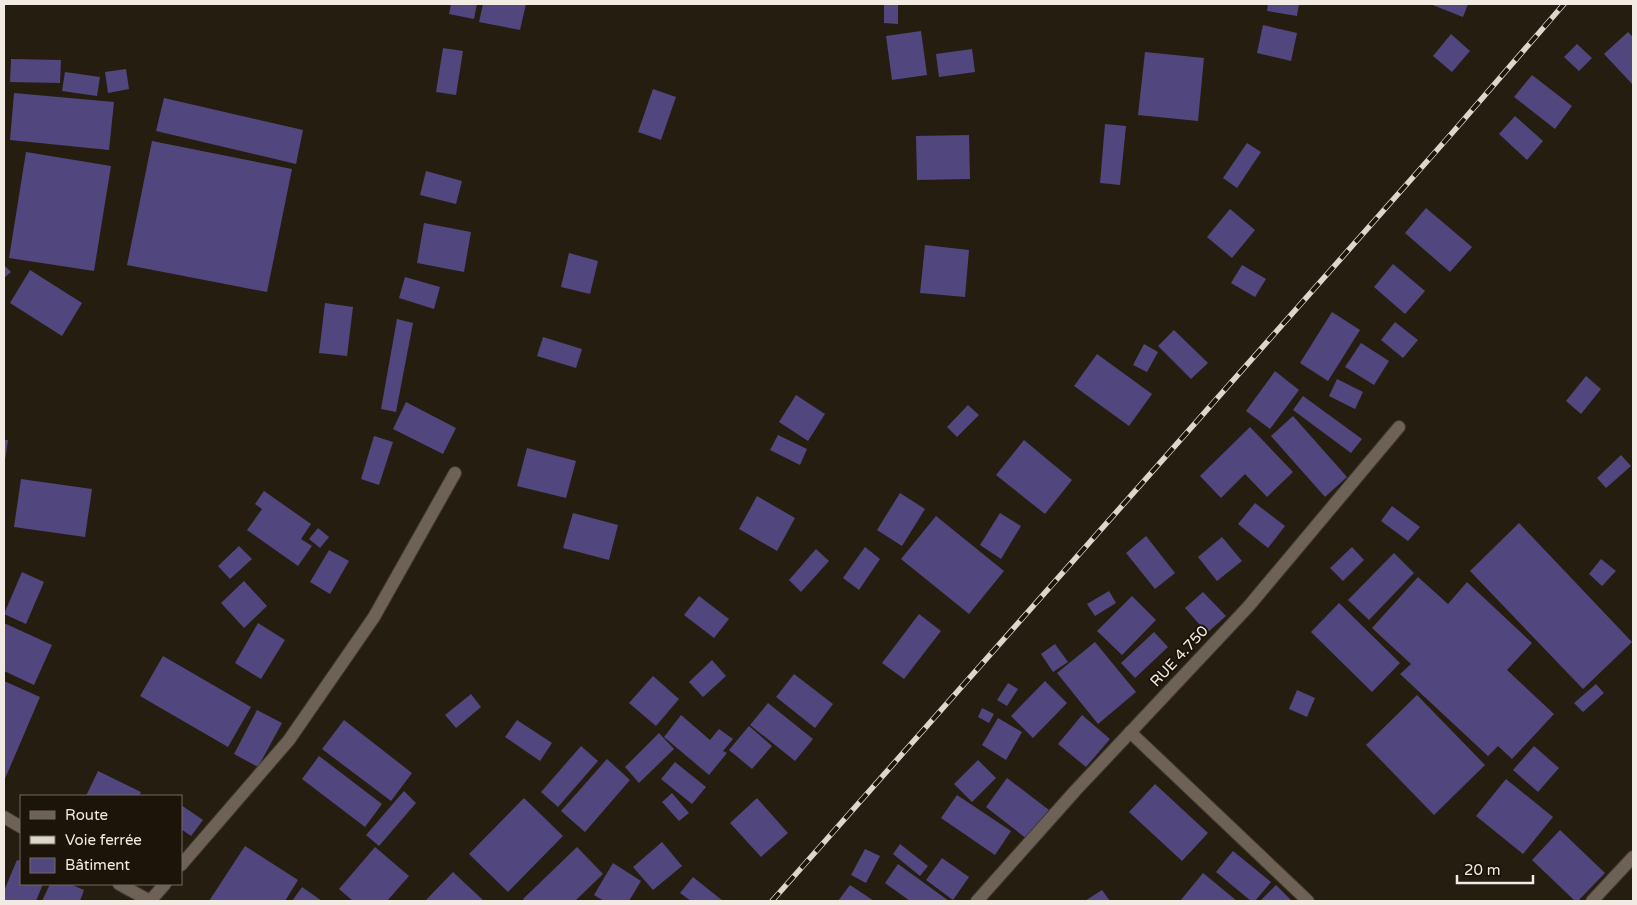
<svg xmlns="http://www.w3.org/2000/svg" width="1637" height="905" font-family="'Varela Round',sans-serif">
<rect width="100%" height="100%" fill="#261d11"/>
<g fill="#51467e">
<polygon points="451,4 477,4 474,19 449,14"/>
<polygon points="483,4 526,4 520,30 479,22"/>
<polygon points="884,4 898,4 898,24 884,23"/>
<polygon points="1268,4 1299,4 1297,16 1267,11"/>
<polygon points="1430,4 1468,4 1463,17"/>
<polygon points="1263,25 1297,33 1291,61 1257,53"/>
<polygon points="921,31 927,75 892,80 886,36"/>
<polygon points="1628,32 1633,37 1633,85 1604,54"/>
<polygon points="1451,34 1470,51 1452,72 1433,56"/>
<polygon points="1577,44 1592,58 1579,71 1564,57"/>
<polygon points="443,48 463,51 456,95 436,92"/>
<polygon points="972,49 975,72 939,77 936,54"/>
<polygon points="1145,52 1204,58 1198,121 1138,115"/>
<polygon points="11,59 61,60 60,83 10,82"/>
<polygon points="126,69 129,89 108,93 105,72"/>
<polygon points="65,72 100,77 97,96 62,91"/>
<polygon points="1532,75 1572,106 1555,129 1514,97"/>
<polygon points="653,89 676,97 661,140 638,132"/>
<polygon points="14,93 114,102 109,150 10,140"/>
<polygon points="164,98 303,130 296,164 156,131"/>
<polygon points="1515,116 1543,141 1527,160 1499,134"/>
<polygon points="1105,124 1126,126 1120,185 1100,183"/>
<polygon points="969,135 970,179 917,180 916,136"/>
<polygon points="152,141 292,169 267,292 127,265"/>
<polygon points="1247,143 1261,152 1237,188 1223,178"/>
<polygon points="26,152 111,166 94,271 9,258"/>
<polygon points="426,171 462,181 456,204 420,195"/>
<polygon points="1426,208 1472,247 1450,272 1405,233"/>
<polygon points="1230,209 1255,230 1232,258 1207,237"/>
<polygon points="424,223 471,232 464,272 417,263"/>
<polygon points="925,245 969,250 965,297 920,293"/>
<polygon points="569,253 598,261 590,294 561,287"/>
<polygon points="1393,264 1425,291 1405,314 1374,287"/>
<polygon points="4,265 11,272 4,278"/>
<polygon points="1242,265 1266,279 1255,297 1231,283"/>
<polygon points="30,270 82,303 62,336 10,303"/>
<polygon points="405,277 440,287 434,309 399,298"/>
<polygon points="325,303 353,307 347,356 319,353"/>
<polygon points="1332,312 1360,330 1328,381 1300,363"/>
<polygon points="397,319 413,323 396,412 381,409"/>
<polygon points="1395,322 1418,340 1403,358 1381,340"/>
<polygon points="1174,330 1208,363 1191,379 1158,346"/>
<polygon points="543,337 582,349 576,368 537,356"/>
<polygon points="1361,343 1389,361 1374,385 1345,367"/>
<polygon points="1144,344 1158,352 1147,372 1133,365"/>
<polygon points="1097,354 1152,394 1129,426 1074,386"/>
<polygon points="1275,371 1299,390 1270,429 1246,411"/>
<polygon points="1586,376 1601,389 1581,414 1566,401"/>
<polygon points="1337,379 1363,392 1355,409 1329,396"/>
<polygon points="796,395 825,414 808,441 779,422"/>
<polygon points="1303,396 1362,439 1351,453 1293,410"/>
<polygon points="406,402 456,428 443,454 393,429"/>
<polygon points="968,405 979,415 957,437 947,427"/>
<polygon points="1293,416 1347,477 1325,497 1271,436"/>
<polygon points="1250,427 1293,472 1267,497 1245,474 1221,498 1200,476"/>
<polygon points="778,435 807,449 800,465 770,450"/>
<polygon points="374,436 393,442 379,485 361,479"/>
<polygon points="4,440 8,440 5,460 4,460"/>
<polygon points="1024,440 1072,480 1045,514 996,475"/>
<polygon points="527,448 576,461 566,498 517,486"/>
<polygon points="1621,455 1631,466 1606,488 1597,478"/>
<polygon points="21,479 92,489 85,537 14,527"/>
<polygon points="264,491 311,524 301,539 312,546 298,566 247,530 262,509 255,504"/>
<polygon points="900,493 925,509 902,546 877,530"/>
<polygon points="757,496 795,518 777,551 739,529"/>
<polygon points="1255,503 1285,526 1268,548 1238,524"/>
<polygon points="1392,506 1420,527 1408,541 1381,521"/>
<polygon points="573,513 618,525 609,560 563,548"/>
<polygon points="1000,513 1021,526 1001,559 980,545"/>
<polygon points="936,516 1004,571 969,614 901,559"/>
<polygon points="1519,523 1632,642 1583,689 1470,571"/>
<polygon points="318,528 329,537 320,548 309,539"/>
<polygon points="1146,536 1175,573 1155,589 1126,553"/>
<polygon points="1222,537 1242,561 1217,581 1198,557"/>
<polygon points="239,546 252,559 230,579 218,566"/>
<polygon points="865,547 880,559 859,590 843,578"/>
<polygon points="1352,547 1364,560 1343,581 1330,568"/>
<polygon points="816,549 829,561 801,592 789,580"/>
<polygon points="329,550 349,561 330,594 310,582"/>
<polygon points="1394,553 1414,573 1369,620 1348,600"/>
<polygon points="1601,559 1616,571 1602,586 1589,574"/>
<polygon points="22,572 44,582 26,624 4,614"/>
<polygon points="1418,577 1448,604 1467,582 1532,643 1507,670 1554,714 1512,759 1498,746 1488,756 1400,674 1411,664 1372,628"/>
<polygon points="244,581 267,606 244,628 221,603"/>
<polygon points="1109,591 1116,603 1095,616 1087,604"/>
<polygon points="1203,592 1226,616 1207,633 1185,608"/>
<polygon points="699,596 729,619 714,638 684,615"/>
<polygon points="1132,596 1156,620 1122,655 1097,631"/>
<polygon points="1339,603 1400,663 1372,692 1311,632"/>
<polygon points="919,614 941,631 904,679 882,663"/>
<polygon points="4,623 52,645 34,685 4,671"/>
<polygon points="258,623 285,640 261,679 235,663"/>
<polygon points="1154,632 1168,647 1135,678 1121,663"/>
<polygon points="1095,642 1136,692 1098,724 1057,673"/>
<polygon points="1055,644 1068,662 1053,672 1041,654"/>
<polygon points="163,656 251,707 228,747 140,696"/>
<polygon points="712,660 726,676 703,697 689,682"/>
<polygon points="794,674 833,704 815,728 776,697"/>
<polygon points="653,676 679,699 656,726 629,703"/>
<polygon points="4,681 40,697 4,781"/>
<polygon points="1045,681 1067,703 1033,738 1011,716"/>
<polygon points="1008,683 1018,689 1007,706 997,700"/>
<polygon points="1596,684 1604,693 1583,712 1574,703"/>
<polygon points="1297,690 1315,698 1307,717 1289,709"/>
<polygon points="471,694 481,707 456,728 445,715"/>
<polygon points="1417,695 1485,765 1434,815 1366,745"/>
<polygon points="768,703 813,739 795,761 750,725"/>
<polygon points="982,708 994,714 989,723 978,717"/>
<polygon points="257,710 282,723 258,767 234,754"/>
<polygon points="681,715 710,740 719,729 733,739 723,751 727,753 709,775 664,737"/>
<polygon points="1082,715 1110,739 1086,767 1058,744"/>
<polygon points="998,718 1022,732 1006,760 982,745"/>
<polygon points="344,720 412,773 391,801 322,749"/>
<polygon points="517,720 552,743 540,761 505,737"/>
<polygon points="749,726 772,746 752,769 729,750"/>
<polygon points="659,733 674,749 639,783 625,767"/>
<polygon points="581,746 598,761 558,807 541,792"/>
<polygon points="1534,746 1559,768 1538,792 1513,770"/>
<polygon points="319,756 382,804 365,827 302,779"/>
<polygon points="607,759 630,780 585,832 561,811"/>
<polygon points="978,760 996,778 972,802 954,784"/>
<polygon points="675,762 706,787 692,804 661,779"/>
<polygon points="98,771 141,792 139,796 86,796"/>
<polygon points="1007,778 1049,810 1027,839 986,807"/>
<polygon points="1506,779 1553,817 1523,854 1476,816"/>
<polygon points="1155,784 1208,833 1182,861 1129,812"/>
<polygon points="404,791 416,803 379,846 366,835"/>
<polygon points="672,793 689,813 679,821 662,802"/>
<polygon points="957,795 1011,831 995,855 941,818"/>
<polygon points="524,798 563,836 508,892 469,854"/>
<polygon points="757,798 788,833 761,857 730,823"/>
<polygon points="181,805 203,820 191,836 181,829"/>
<polygon points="1560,830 1605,873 1578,901 1575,901 1532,860"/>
<polygon points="662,842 682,866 653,890 633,867"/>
<polygon points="900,844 928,866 920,876 893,854"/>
<polygon points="245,846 298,880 285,901 209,901"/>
<polygon points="375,847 409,876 387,901 353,901 339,889"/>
<polygon points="577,847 603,874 575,901 525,901 523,899"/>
<polygon points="865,849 880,856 866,883 851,875"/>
<polygon points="1233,851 1271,882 1255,901 1251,901 1216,872"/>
<polygon points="942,858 969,877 953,900 926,880"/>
<polygon points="17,860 21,861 21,884 43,884 36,901 4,901 4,891"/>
<polygon points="613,863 641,881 629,901 604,901 594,895"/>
<polygon points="898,864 949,901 910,901 885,883"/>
<polygon points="453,872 484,901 425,901"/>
<polygon points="1203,873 1237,901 1180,901"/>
<polygon points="693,877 723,901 691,901 680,893"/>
<polygon points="50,884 70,884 84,890 80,901 42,901"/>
<polygon points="850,885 874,901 838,901"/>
<polygon points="1276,885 1292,901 1260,901"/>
<polygon points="302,887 322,901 292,901"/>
<polygon points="1102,890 1110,901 1085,901"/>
</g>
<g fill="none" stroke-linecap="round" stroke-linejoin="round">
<g stroke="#413933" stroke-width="14">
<g id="minor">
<polyline points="1130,732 1308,901"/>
<polyline points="4,817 21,827"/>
<polyline points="181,865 289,740 374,617 455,473"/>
<polyline points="119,884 150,901 165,884"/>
<polyline points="977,901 1075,791 1248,607 1399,427"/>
<polyline points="1592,901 1633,857"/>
</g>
</g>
<use href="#minor" stroke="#6d6255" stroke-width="12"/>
<g stroke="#dcd6cd" stroke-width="5.5">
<polyline id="rail" points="772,901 1453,132 1564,4"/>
</g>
<use href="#rail" stroke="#1c1408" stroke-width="4" stroke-dasharray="11" stroke-linecap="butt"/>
</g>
<g text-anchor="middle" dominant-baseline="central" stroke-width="4" stroke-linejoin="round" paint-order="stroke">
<g font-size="15" fill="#f1ebe3" stroke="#1c1408">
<text transform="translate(1179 656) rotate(-47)">RUE 4.750</text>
</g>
</g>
<rect width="1637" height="905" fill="none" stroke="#f1ebe3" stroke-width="10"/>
<rect x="20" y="795" width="162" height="90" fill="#1c1408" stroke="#716a60"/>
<rect x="30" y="811" width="25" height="8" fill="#6d6255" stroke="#716a60"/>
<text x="65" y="820" font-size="15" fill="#f1ebe3">Route</text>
<rect x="30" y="836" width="25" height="8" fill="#dcd6cd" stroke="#716a60"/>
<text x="65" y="845" font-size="15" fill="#f1ebe3">Voie ferrée</text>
<rect x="30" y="858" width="25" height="15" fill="#51467e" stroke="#716a60"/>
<text x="65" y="870" font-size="15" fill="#f1ebe3">Bâtiment</text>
<path d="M1457 875v8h76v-8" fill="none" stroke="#f1ebe3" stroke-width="2.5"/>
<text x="1464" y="875" font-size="15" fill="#f1ebe3" stroke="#1c1408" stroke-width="4" paint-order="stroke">20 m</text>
</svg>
